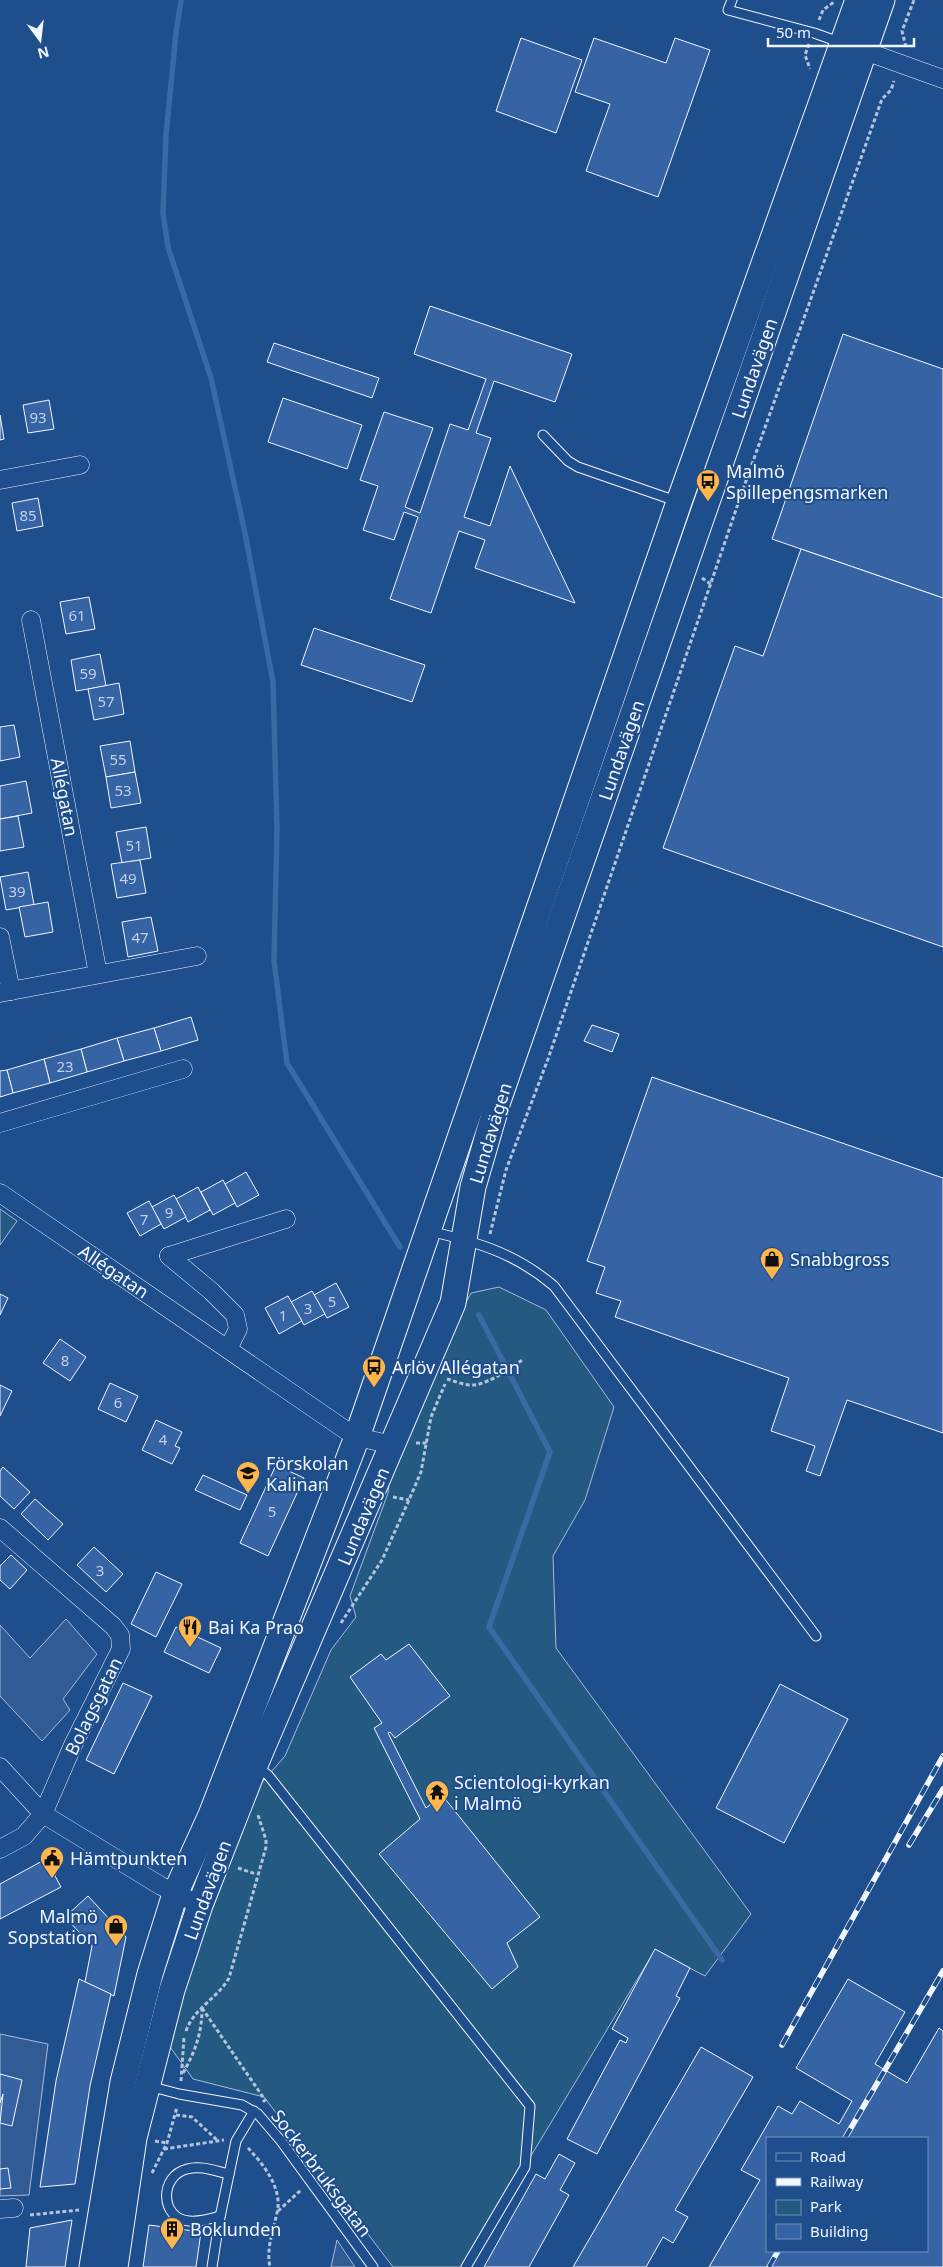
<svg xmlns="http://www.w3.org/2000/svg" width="943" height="2267" font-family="'Noto Sans',sans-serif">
<rect width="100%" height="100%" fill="#1f4e8c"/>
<g fill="#245a82" stroke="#a8bbd7">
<polygon points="0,1209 17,1221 0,1245"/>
<polygon points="499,1287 546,1310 614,1407 585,1500 553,1556 556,1648 751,1914 705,1976 655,1950 464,2267 393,2267 264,2097 193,2079 168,2044 178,1989 251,1795 285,1756 331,1650 356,1617 350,1596 388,1493 391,1467 448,1337 471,1293"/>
</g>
<g fill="#305b95" stroke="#a8bbd7">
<polygon points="66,1619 97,1654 63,1699 70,1710 42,1741 0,1696 0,1625 30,1658"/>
<polygon points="0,2034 48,2044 29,2195 0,2196"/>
<polygon points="337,2240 355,2267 331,2267"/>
</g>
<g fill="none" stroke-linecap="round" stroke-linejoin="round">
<g stroke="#3b69a3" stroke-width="5.5">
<polyline points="181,0 176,33 166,135 163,213 168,247 211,378 245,533 273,682 277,828 274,961 287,1063 400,1247"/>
<polyline points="479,1315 550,1452 489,1627 722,1960"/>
</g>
</g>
<g fill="#3563a3" stroke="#f2f6ff" fill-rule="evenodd">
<polygon points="521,38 582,60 556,133 496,111"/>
<polygon points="594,38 666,63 675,38 710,50 658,197 586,171 610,104 575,92"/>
<polygon points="430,306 572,354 555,402 494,381 476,433 491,438 464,517 490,526 510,466 575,603 475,568 485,540 459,531 431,613 390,599 418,517 404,512 394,540 363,530 378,486 360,480 384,412 433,428 405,507 420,513 450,424 468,430 486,379 414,354"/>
<polygon points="843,334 943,369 943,598 772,539"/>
<polygon points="274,343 379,378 372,398 267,362"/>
<polygon points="283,398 362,425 347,469 268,442"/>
<polygon points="49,400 54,429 28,433 23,405"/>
<polygon points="0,415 4,439 0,440"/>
<polygon points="38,498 43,526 17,531 12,503"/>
<polygon points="801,549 943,598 943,947 663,848 735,646 763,656"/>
<polygon points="89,597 95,629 66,634 60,602"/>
<polygon points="314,628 425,665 412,702 301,665"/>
<polygon points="100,654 106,686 76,691 71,660"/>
<polygon points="119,683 124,714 94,720 88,689"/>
<polygon points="14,725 20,757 0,761 0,727"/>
<polygon points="130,741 135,772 106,777 100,746"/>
<polygon points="135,772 141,803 111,808 106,777"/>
<polygon points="26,781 32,813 0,819 0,786"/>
<polygon points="18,816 24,847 0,851 0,819"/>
<polygon points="146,827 151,858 122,863 116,832"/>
<polygon points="140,860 146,893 117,898 111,864"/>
<polygon points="28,872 34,905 6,910 0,877"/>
<polygon points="48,902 53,932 25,937 19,907"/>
<polygon points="151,917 158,951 128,957 122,922"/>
<polygon points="191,1017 198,1040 161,1051 154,1028"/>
<polygon points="592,1025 619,1034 612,1052 584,1041"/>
<polygon points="154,1028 161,1051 124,1061 117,1038"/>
<polygon points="117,1038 124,1061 87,1072 81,1049"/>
<polygon points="81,1049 87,1072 50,1083 44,1059"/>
<polygon points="44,1059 50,1083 13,1093 7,1070"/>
<polygon points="7,1070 13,1093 0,1097 0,1071"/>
<polygon points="652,1077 943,1178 943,1433 847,1400 820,1476 806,1471 815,1446 771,1431 789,1378 615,1317 621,1301 596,1293 605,1267 587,1261"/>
<polygon points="246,1172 259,1195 237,1207 225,1184"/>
<polygon points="223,1180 235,1203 213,1215 201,1192"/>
<polygon points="198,1187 210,1210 188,1222 176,1199"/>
<polygon points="174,1195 186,1217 164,1229 152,1207"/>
<polygon points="149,1201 161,1224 140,1236 127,1213"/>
<polygon points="336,1283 349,1307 327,1318 314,1295"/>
<polygon points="312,1291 325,1314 304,1325 291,1302"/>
<polygon points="0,1294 8,1298 0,1315"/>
<polygon points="288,1296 302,1321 279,1334 265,1308"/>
<polygon points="60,1339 86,1357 70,1381 43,1363"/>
<polygon points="110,1383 138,1396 126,1422 98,1409"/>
<polygon points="0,1385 12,1391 0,1416"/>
<polygon points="156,1420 182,1432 175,1446 180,1448 172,1464 142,1450"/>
<polygon points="276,1465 304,1478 268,1556 240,1543"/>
<polygon points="3,1467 30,1492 14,1509 0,1496 0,1471"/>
<polygon points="203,1475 247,1495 240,1510 195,1490"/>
<polygon points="35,1499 63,1524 48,1540 21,1514"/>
<polygon points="94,1547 123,1574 106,1592 77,1565"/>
<polygon points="11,1555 27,1570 10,1589 0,1580 0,1566"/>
<polygon points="156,1572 182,1584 156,1637 131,1624"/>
<polygon points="176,1627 221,1648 209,1673 164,1652"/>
<polygon points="409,1644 450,1696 395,1738 390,1732 388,1733 426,1808 442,1795 540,1917 507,1943 518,1967 492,1989 379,1854 420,1819 374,1728 382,1723 350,1677 381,1654 386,1660"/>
<polygon points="123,1683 152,1696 114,1774 86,1760"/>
<polygon points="780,1684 848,1719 784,1843 716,1808"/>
<polygon points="46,1859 61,1887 0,1919 0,1884"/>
<polygon points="88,1896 126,1937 114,1996 85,1982 92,1946 65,1917"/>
<polygon points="655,1949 690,1968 676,1996 680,1998 597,2154 567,2139 620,2040 626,2043 628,2038 612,2029"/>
<polygon points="79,1979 111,1994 90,2086 75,2184 40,2187 56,2081"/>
<path d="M848 1979 905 2012 875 2064 907 2083 939 2028 943 2031V2267H709L760 2180 741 2170 778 2106 792 2114 800 2101 839 2124 852 2101 796 2068ZM767 2138H927V2251H767Z"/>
<polygon points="701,2047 753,2077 675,2210 688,2217 673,2243 663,2237 646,2267 573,2267"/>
<polygon points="0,2074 22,2080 12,2126 0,2123 3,2094 0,2103"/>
<polygon points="559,2154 575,2163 560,2190 569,2195 529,2267 484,2267 536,2174 545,2179"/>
<polygon points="8,2168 11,2188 0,2189 0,2169"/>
<polygon points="72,2220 65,2267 26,2267 30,2228"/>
<polygon points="149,2225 201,2232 196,2267 143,2267"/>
</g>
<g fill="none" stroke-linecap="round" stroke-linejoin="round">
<g stroke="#f2f6ff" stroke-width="11">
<g id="lane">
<polyline points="732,0 728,10 814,33 842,43"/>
<polyline points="543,435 568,461 578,467 679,502"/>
<path d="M429 1231C477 1242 515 1253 554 1286L816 1636"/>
<polyline points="257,1767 268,1775 530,2106 525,2167 466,2267"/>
<polyline points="149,2086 179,2094 242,2105 258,2114 281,2141 373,2267"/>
<path d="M220 2216C210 2219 200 2222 189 2221 160 2219 159 2176 187 2169 201 2165 215 2171 229 2174"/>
<polyline points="212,2267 219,2222 236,2141 254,2111"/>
</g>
</g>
<g stroke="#f2f6ff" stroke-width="19">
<g id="street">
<polyline points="854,47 943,79"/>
<polyline points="0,480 80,465"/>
<polyline points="31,620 98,974"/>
<polyline points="0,937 11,991"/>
<polyline points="0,993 197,956"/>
<polyline points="0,1123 183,1069"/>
<polyline points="0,1193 344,1429 357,1437 393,1445"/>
<polyline points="169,1256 211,1291 235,1315 238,1329 228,1349"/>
<polyline points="169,1256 286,1219"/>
<polyline points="0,1528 113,1626 120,1635 121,1649 73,1745 43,1814 24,1836 0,1849"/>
<polyline points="0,1767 43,1814 161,1886 200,1905"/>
<polyline points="0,2209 14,2208"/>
</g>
</g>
<g stroke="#f2f6ff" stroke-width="27">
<g id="secondary">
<polyline points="92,2267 123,2082 150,1974 175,1894 211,1815 357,1437 679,502 858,0"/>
<polyline points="115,2267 134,2138 172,1990 200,1905 255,1765 453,1303 473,1187 498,1101 882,0"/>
</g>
</g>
<g stroke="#b3c4dc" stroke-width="3" stroke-dasharray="4 2.5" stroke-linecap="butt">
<polyline points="819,20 823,10 834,2"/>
<polyline points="809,44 805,55 810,69"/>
<polyline points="906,47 902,31 914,0"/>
<polyline points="702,578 712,585"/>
<polyline points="490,1234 506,1170 548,1059 741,495 882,99 891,90 894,81"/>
<path d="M447 1379C455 1381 465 1386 474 1385 491 1383 510 1368 524 1359"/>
<polyline points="416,1443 428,1443"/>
<polyline points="393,1497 409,1500"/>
<polyline points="341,1623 382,1560 409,1500 421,1472 431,1417 445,1384"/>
<polyline points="238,1868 256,1874"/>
<polyline points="202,2008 265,2100 263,2102"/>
<path d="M186 2031C194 2008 217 1999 229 1978L266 1847V1840L258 1815"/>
<path d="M183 2073C195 2052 202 2033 202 2009"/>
<polyline points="181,2081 184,2037"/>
<polyline points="176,2115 192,2117 217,2140"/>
<polyline points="155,2141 167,2143"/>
<path d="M248 2148C264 2165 283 2189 277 2213 273 2231 266 2249 270 2267"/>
<polyline points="164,2149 224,2140"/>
<polyline points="152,2173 167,2143 177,2107"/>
<polyline points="278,2211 301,2190"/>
<polyline points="30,2215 79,2210"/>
</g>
<use href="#lane" stroke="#1f4e8c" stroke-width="9"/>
<use href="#street" stroke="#1f4e8c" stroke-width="18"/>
<use href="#secondary" stroke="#1f4e8c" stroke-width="25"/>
<g stroke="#f2f6ff" stroke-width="5.5">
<g id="rail">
<polyline points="909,1845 943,1789"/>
<polyline points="782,2045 943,1756"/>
<polyline points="845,2138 943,1971"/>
<polyline points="769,2267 778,2251"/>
</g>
</g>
<use href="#rail" stroke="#1f4e8c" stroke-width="4" stroke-dasharray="11" stroke-linecap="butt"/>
</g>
<defs>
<g id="bus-pin" transform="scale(1.25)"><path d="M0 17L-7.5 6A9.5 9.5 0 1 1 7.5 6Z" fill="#ffb74d" stroke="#1f4e8c"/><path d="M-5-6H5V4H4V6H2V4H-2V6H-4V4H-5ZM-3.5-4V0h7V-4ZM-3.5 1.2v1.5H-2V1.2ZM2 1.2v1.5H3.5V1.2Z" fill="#111"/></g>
<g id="shop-pin" transform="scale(1.25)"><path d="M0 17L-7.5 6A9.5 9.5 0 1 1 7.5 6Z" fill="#ffb74d" stroke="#1f4e8c"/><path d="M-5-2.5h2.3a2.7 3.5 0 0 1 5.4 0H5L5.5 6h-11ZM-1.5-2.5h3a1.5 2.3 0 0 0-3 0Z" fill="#111"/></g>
<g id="school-pin" transform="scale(1.25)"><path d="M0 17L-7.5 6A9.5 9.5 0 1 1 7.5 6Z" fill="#ffb74d" stroke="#1f4e8c"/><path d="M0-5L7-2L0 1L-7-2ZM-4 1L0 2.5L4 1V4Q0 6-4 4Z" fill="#111"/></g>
<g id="restaurant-pin" transform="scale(1.25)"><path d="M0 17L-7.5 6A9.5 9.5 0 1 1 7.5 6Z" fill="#ffb74d" stroke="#1f4e8c"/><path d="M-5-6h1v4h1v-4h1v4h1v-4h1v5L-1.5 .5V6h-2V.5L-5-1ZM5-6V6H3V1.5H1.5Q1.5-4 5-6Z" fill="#111"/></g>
<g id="temple-pin" transform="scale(1.25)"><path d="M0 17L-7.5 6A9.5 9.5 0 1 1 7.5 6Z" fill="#ffb74d" stroke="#1f4e8c"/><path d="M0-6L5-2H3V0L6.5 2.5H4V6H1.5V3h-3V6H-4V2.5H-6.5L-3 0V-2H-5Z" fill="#111"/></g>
<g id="civic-pin" transform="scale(1.25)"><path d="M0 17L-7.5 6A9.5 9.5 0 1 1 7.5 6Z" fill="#ffb74d" stroke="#1f4e8c"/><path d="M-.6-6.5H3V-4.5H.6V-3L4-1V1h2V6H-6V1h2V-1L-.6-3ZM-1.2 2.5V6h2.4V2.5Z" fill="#111"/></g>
<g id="building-pin" transform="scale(1.25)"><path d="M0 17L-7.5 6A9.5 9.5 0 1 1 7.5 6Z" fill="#ffb74d" stroke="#1f4e8c"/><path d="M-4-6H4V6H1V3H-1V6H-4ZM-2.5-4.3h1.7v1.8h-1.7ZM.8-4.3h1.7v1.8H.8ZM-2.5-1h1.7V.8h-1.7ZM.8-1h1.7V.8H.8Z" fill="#111"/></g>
</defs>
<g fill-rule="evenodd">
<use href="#bus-pin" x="708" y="481"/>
<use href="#shop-pin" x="772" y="1259"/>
<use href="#bus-pin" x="374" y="1367"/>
<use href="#school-pin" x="248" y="1473"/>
<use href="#restaurant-pin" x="190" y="1627"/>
<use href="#temple-pin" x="437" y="1792"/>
<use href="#civic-pin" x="52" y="1858"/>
<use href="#shop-pin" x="116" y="1926"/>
<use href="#building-pin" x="172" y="2229"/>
</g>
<g text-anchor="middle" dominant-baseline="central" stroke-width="4" stroke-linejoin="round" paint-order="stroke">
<g font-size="15" fill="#c3d1e8">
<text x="38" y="417">93</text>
<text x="28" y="515">85</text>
<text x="77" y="615">61</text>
<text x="88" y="673">59</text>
<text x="106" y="701">57</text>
<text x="118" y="759">55</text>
<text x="123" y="790">53</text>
<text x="134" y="845">51</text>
<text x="128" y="878">49</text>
<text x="17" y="891">39</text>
<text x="140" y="937">47</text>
<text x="65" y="1066">23</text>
<text x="169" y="1212">9</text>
<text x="144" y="1219">7</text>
<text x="332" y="1301">5</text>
<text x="308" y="1308">3</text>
<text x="283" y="1315">1</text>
<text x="65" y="1360">8</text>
<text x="118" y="1402">6</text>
<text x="163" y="1439">4</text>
<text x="272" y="1511">5</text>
<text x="100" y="1570">3</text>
</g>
<g font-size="18" fill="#f2f6ff" stroke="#1f4e8c">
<text transform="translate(754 368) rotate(-71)">Lundavägen</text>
<text transform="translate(621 750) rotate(-71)">Lundavägen</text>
<text transform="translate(65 797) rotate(79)">Allégatan</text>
<text transform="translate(490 1133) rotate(-73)">Lundavägen</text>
<text transform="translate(114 1271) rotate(34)">Allégatan</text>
<text transform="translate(363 1516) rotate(-67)">Lundavägen</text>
<text transform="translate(93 1706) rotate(-64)">Bolagsgatan</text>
<text transform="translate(207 1890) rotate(-70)">Lundavägen</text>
<text transform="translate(322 2173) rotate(53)">Sockerbruksgatan</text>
</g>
<g font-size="18" fill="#f2f6ff" stroke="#1f4e8c" text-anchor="start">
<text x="726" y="471">Malmö<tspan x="726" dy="21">Spillepengsmarken</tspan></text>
<text x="790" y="1259">Snabbgross</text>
<text x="392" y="1367">Arlöv Allégatan</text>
<text x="266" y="1463">Förskolan<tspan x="266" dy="21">Kalinan</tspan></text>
<text x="208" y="1627">Bai Ka Prao</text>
<text x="454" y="1782">Scientologi-kyrkan<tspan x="454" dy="21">i Malmö</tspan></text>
<text x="70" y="1858">Hämtpunkten</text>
<text x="98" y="1916" text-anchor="end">Malmö<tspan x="98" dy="21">Sopstation</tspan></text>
<text x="190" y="2229">Boklunden</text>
</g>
</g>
<rect x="766" y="2137" width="162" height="115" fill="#1f4e8c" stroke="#7391ba"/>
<rect x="776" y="2153" width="25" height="8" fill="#1f4e8c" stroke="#7391ba"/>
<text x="810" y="2162" font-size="15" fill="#f2f6ff">Road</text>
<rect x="776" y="2178" width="25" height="8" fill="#f2f6ff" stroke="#7391ba"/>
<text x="810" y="2187" font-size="15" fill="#f2f6ff">Railway</text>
<rect x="776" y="2200" width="25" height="15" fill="#245a82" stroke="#7391ba"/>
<text x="810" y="2212" font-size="15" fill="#f2f6ff">Park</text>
<rect x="776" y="2224" width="25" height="15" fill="#3563a3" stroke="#7391ba"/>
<text x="810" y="2237" font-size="15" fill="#f2f6ff">Building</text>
<g transform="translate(40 40) rotate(165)" stroke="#1f4e8c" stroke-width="4" paint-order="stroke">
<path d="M0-4L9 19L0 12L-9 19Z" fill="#f2f6ff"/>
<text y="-8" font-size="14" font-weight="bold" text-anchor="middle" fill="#f2f6ff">N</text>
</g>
<path d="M768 38v8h146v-8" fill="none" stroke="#f2f6ff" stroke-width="2.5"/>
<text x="776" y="38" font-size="15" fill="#f2f6ff" stroke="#1f4e8c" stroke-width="4" paint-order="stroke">50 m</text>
</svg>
